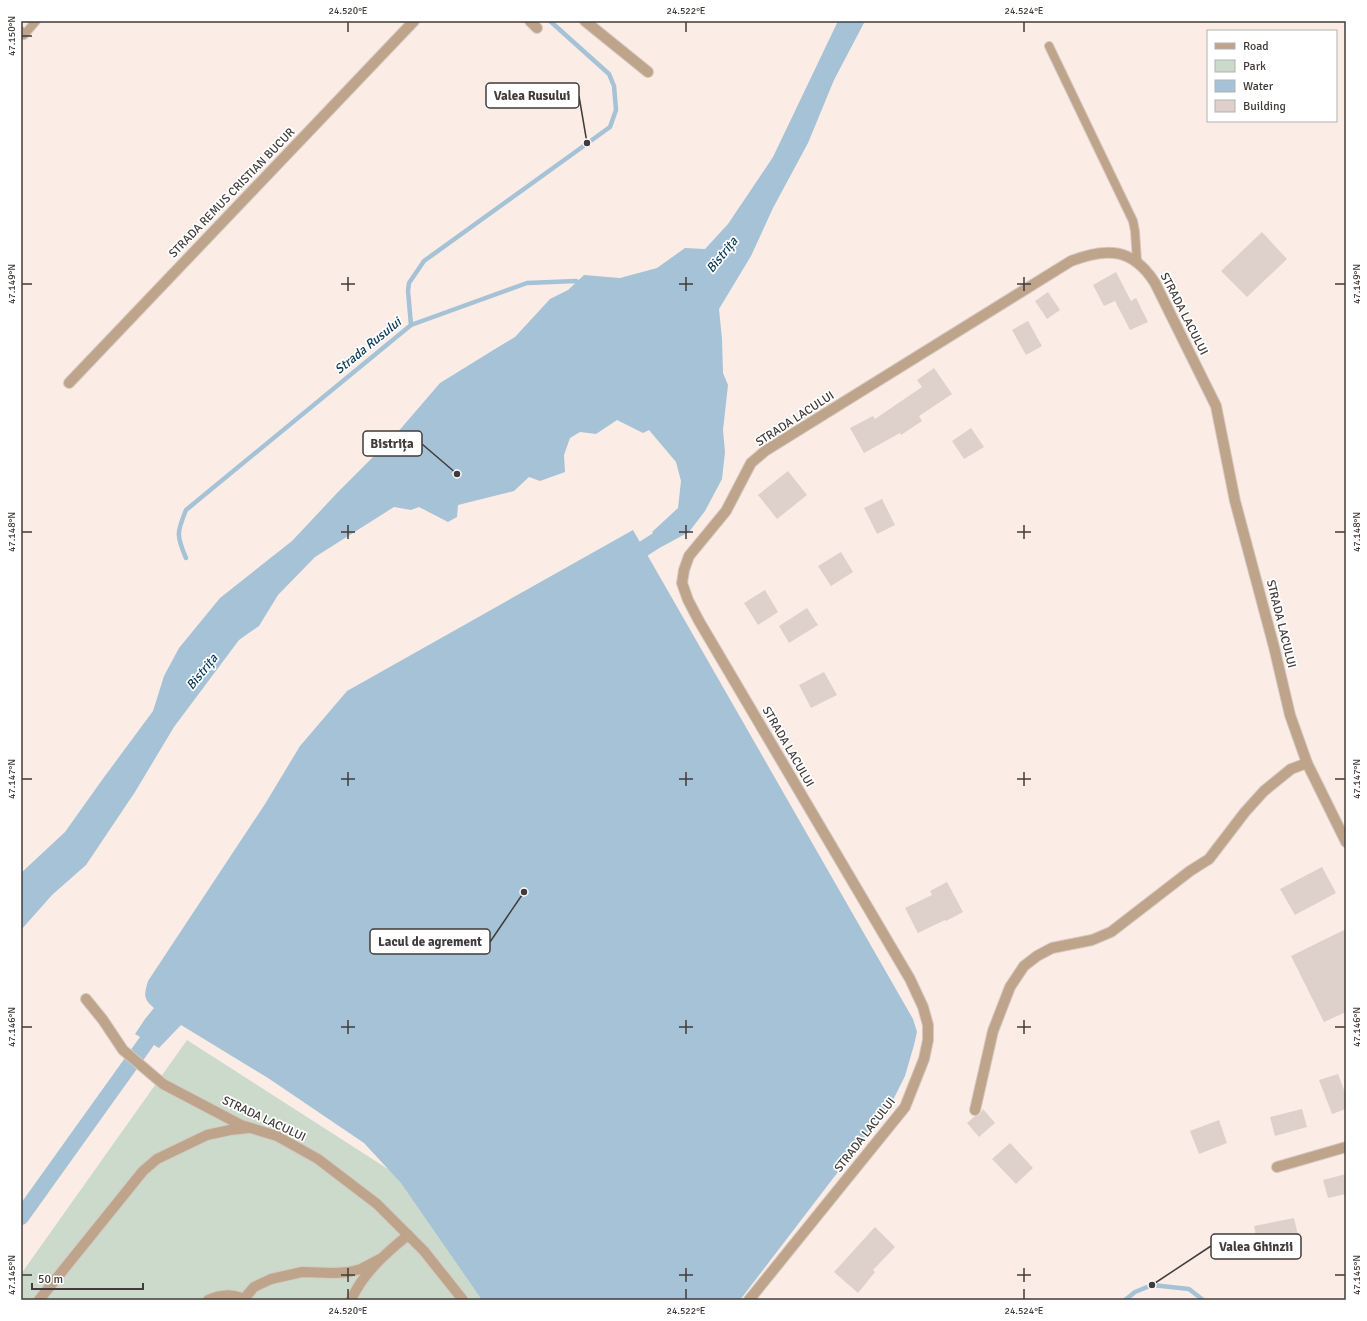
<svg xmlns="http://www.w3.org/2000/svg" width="1367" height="1321" font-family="Signika,sans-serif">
<rect width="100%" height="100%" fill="#fbede6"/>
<polygon fill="#cbdacb" points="187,1040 402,1178 490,1300 21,1300 21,1274"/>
<g fill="#a5c2d7">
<polygon points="838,21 865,21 834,80 808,143 773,208 751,256 719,309 722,339 723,373 728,385 723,430 725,452 722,479 705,511 689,532 663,546 652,532 678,508 681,481 676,462 649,430 643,433 617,420 596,434 580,432 570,438 564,455 565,472 540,481 529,477 514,491 458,505 457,517 448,522 419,507 411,510 394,507 315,557 278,595 259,626 239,640 174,727 135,792 86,865 52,895 21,930 21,873 65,832 102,780 153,711 164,676 179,648 220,598 292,541 338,492 397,433 440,383 495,349 515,337 550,299 568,290 584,275 620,278 657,268 685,248 705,249 728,224 773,157"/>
<path d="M633 530 913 1019 917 1032 914 1045 905 1076 893 1100 740 1300H482L401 1183 364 1143 268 1078 181 1025 159 1048 135 1034 145 1019 154 1008C143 999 144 995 148 981L265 804 300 746 347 691Z"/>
</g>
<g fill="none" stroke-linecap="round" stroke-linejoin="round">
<g stroke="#a5c2d7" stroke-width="4.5">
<polyline points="411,325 408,291 409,283 424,261 610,127 616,110 614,86 609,74 550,21"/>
<path d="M186 558C176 535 177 532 186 510L411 325 527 283 576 281 583 285"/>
<polyline points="1125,1300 1135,1292 1152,1285 1189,1289 1203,1300"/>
</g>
<g stroke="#a5c2d7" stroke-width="16">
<polyline points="643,549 676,528"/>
<polyline points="21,1217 147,1041"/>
</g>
</g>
<g fill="#ded0ca">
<polygon points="1262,232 1287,259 1247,297 1221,271"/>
<polygon points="1116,272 1131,301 1136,298 1148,322 1130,330 1115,301 1104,306 1093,285"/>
<polygon points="1048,292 1060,310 1047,319 1035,301"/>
<polygon points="1028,321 1042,346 1026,355 1012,330"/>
<polygon points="934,368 952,394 919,416 922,421 901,435 900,433 864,453 850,428 873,416 875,419 922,387 917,380"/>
<polygon points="971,428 984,447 964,459 952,441"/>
<polygon points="788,471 807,495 777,519 758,495"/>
<polygon points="882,499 895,525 877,534 864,508"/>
<polygon points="841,552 853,572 831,586 818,566"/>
<polygon points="765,590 778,612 758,625 744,603"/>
<polygon points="807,608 818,625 789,643 779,626"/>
<polygon points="824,672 837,695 811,708 799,685"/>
<polygon points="1322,867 1336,893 1295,915 1280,889"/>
<polygon points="947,882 963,912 946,921 945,920 918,933 905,908 932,895 930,891"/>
<polygon points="1346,929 1346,1012 1324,1022 1291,956"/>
<polygon points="1338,1074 1346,1095 1346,1109 1332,1114 1319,1080"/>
<polygon points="983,1109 995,1123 979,1137 967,1123 975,1116 979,1115"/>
<polygon points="1302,1109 1307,1127 1275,1136 1270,1117"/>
<polygon points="1219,1120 1227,1143 1199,1154 1190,1131"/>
<polygon points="1010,1143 1033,1168 1016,1184 992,1159"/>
<polygon points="1346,1174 1346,1194 1328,1198 1323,1180"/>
<polygon points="1294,1218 1301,1248 1260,1256 1254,1226"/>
<polygon points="875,1227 895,1247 873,1270 875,1272 858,1293 834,1272"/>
</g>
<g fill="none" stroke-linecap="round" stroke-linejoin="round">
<g stroke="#d6c9c3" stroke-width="10">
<g id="lane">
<polyline points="21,31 24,35 36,21"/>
<polyline points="1049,46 1133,221 1135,231 1137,261"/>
</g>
</g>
<g stroke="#d6c9c3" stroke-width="12">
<g id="street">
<polyline points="530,21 537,28"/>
<polyline points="585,21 648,72"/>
<polyline points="69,383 414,21"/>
<polyline points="86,999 103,1020 123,1050 163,1084 241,1125 277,1136 318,1159 377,1204 424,1251 463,1300"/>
<polyline points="975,1110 993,1031 1010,987 1024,966 1037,956 1052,948 1092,940 1111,932 1190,871 1209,859 1245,812 1264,791 1291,769 1307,763"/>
<polyline points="1277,1167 1346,1147"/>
<polyline points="39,1300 143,1171 157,1159 207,1135 230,1130 249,1128"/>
<path d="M208 1300C221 1294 231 1294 244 1299"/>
<polyline points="243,1300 254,1287 271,1279 302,1272 334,1273 349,1272 361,1269 380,1259"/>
<path d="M351 1300C363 1273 386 1253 408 1235"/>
<path d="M749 1300 905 1107 924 1059 928 1040V1025L923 1007 910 979 699 621 688 600 682 583 684 570 689 556 726 511 751 463 765 451 1071 261C1107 247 1133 248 1155 283L1216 406 1235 501 1274 647 1290 715 1307 763 1346 842"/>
</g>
</g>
<use href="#lane" stroke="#bea48b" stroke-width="8"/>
<use href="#street" stroke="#bea48b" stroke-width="10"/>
</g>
<path fill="none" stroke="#413b39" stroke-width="1.5" d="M348 22V32M686 22V32M1024 22V32M22 36H32M348 277V291M686 277V291M1024 277V291M22 284H32M341 284H355M679 284H693M1017 284H1031M1335 284H1345M348 525V539M686 525V539M1024 525V539M22 532H32M341 532H355M679 532H693M1017 532H1031M1335 532H1345M348 772V786M686 772V786M1024 772V786M22 779H32M341 779H355M679 779H693M1017 779H1031M1335 779H1345M348 1020V1034M686 1020V1034M1024 1020V1034M22 1027H32M341 1027H355M679 1027H693M1017 1027H1031M1335 1027H1345M348 1268V1282M686 1268V1282M1024 1268V1282M22 1275H32M341 1275H355M679 1275H693M1017 1275H1031M1335 1275H1345M348 1289V1299M686 1289V1299M1024 1289V1299"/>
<g text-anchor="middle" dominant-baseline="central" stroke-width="3.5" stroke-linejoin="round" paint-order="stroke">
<g font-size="12" fill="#413b39" stroke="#fff">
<text transform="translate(232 193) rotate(-46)">STRADA REMUS CRISTIAN BUCUR</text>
<text transform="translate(1184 314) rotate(63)">STRADA LACULUI</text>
<text transform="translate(795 419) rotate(-33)">STRADA LACULUI</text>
<text transform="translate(1281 624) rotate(76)">STRADA LACULUI</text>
<text transform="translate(788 747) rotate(60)">STRADA LACULUI</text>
<text transform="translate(264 1119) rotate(25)">STRADA LACULUI</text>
<text transform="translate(865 1135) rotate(-52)">STRADA LACULUI</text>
</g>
<g font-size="13" font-style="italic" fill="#043a58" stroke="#fff">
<text transform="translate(722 255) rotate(-51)">Bistrița</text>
<text transform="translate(368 346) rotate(-39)">Strada Rusului</text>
<text transform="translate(202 672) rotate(-51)">Bistrița</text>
</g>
</g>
<path fill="none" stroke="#413b39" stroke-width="1.5" d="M587 143L579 96M457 474L422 444M524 892L490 942M1152 1285L1211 1246"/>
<g fill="#413b39" stroke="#fff" stroke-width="1.5">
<circle cx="587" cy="143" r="4"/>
<circle cx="457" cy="474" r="4"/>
<circle cx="524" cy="892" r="4"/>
<circle cx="1152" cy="1285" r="4"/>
</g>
<g fill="#fff" stroke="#413b39" stroke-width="1.5">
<rect x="486" y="83" width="93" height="25" rx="4"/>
<rect x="363" y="431" width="59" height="25" rx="4"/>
<rect x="370" y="929" width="120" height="25" rx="4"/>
<rect x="1211" y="1234" width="90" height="25" rx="4"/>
</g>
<g font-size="13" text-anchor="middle" font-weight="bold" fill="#413b39">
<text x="532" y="100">Valea Rusului</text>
<text x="392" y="448">Bistrița</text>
<text x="430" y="946">Lacul de agrement</text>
<text x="1256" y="1251">Valea Ghinzii</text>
</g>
<rect width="1367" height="1321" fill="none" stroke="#ffffff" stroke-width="44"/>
<rect x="1207" y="30" width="130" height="92" fill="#ffffff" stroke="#b3b1b0"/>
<rect x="1215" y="43" width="20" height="6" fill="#bea48b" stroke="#b3b1b0"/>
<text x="1243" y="50" font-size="12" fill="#413b39">Road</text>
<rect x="1215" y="60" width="20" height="12" fill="#cbdacb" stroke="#b3b1b0"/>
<text x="1243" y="70" font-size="12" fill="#413b39">Park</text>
<rect x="1215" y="80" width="20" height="12" fill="#a5c2d7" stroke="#b3b1b0"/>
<text x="1243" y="90" font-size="12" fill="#413b39">Water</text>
<rect x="1215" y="100" width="20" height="12" fill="#ded0ca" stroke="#b3b1b0"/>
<text x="1243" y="110" font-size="12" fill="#413b39">Building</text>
<path d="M32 1283v6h111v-6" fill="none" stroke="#413b39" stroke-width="2"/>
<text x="38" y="1283" font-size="12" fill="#413b39" stroke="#ffffff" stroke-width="3" paint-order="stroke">50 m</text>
<rect x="22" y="22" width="1323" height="1277" fill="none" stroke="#413b39" stroke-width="1.5"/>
<g font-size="10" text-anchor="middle" fill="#413b39">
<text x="348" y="14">24.520°E</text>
<text x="686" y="14">24.522°E</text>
<text x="1024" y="14">24.524°E</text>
<text transform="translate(11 36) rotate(-90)" y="4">47.150°N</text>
<text transform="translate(11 284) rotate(-90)" y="4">47.149°N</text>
<text transform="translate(1356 284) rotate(-90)" y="4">47.149°N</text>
<text transform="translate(11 532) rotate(-90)" y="4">47.148°N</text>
<text transform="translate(1356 532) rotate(-90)" y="4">47.148°N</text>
<text transform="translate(11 779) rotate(-90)" y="4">47.147°N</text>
<text transform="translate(1356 779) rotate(-90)" y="4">47.147°N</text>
<text transform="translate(11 1027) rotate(-90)" y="4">47.146°N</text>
<text transform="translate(1356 1027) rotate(-90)" y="4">47.146°N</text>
<text transform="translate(11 1275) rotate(-90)" y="4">47.145°N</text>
<text transform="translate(1356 1275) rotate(-90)" y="4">47.145°N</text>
<text x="348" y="1314">24.520°E</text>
<text x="686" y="1314">24.522°E</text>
<text x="1024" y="1314">24.524°E</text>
</g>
</svg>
